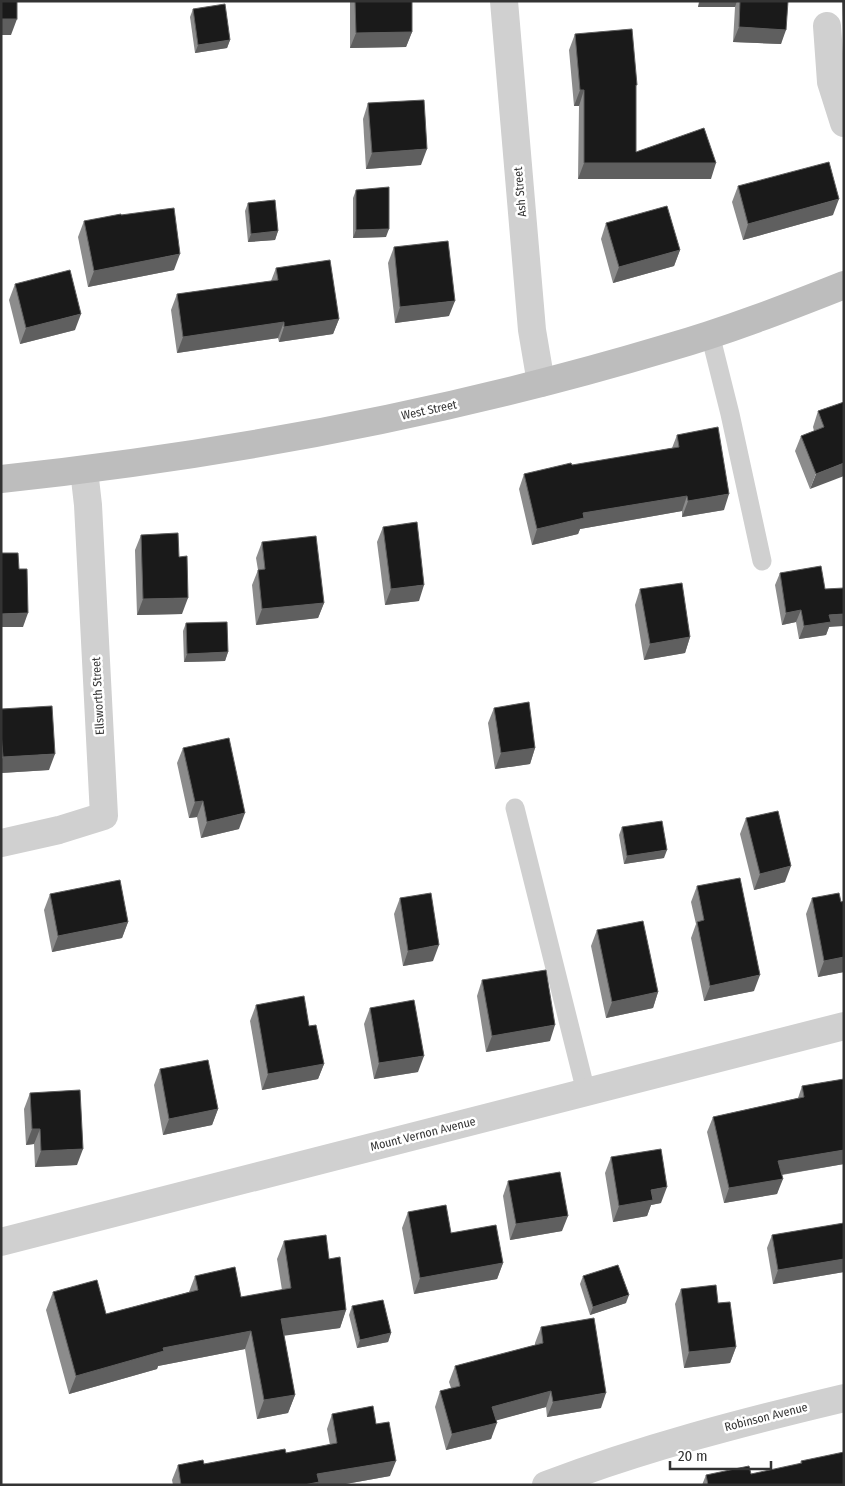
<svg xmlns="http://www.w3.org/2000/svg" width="845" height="1486" font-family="'Fira Sans Condensed',sans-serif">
<rect width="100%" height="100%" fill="#fff"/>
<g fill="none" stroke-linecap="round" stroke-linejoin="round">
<g stroke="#d0d0d0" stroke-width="19">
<polyline points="710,334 730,414 762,561"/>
<polyline points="515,808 586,1092"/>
</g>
<g stroke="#d0d0d0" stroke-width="28">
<polyline points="504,1 532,330 541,383"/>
<polyline points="827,26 831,82 844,123"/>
<polyline points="1,843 59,830 104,816 88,505 84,470"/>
<polyline points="1,1242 844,1026"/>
<path d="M546 1485C643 1448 743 1422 844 1398"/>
</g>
<path stroke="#bdbdbd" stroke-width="28" d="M1 479C226 455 450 413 667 348 727 331 786 308 844 285"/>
</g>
<g fill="#8c8c8c">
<polygon points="350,1 412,1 412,32 406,47 350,48"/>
<polygon points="699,1 788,1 781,44 733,42 735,7 698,7"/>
<polygon points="842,1 844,1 844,31 843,31"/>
<polygon points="193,9 230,40 227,48 195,53 190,17"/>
<polygon points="575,34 636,89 636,152 711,179 578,179 579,106 574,106 569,50"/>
<polygon points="368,103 421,165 366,169 363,119"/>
<polygon points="738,186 833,215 743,240 732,202"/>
<polygon points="356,190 386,237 353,238 353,198"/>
<polygon points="248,203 278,231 275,240 248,242 245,211"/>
<polygon points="121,215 174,270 88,287 78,237 84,221"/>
<polygon points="606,223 680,250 674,266 613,283 601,239"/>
<polygon points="394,247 449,316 395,323 388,263"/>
<polygon points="276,268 339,319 333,334 279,342 278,338 177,353 171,310 177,294 271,281"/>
<polygon points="15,284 75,330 20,344 9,300"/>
<polygon points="844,402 810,489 795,451 801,436 814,431 813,427 818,411"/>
<polygon points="677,435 724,510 682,517 682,511 580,529 578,534 532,545 519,489 524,474 672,448"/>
<polygon points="383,527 419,601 385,605 377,542"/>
<polygon points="141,535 182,614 137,615 135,550"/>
<polygon points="262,542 324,603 318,618 256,625 252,585 258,570 256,558"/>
<polygon points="780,573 829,627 826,635 799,639 796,622 782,625 775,585"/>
<polygon points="640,589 690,637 685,653 644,660 635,605"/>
<polygon points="186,623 228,652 225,661 184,662 183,631"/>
<polygon points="494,708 535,748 530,764 495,769 488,723"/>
<polygon points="1,709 49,770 1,773"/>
<polygon points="183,748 239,829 201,838 197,817 189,818 177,763"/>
<polygon points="746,818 785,882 754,890 740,834"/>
<polygon points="622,827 664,858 624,864 619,835"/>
<polygon points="697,886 754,991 704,1001 691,938 696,924 691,902"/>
<polygon points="50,894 128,922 122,938 52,952 44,910"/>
<polygon points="400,898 433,961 403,966 394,914"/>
<polygon points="812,898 841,902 844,901 844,972 818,977 806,914"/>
<polygon points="597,930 658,992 653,1008 606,1018 591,946"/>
<polygon points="482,980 550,1041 486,1052 477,996"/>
<polygon points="256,1005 309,1026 324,1064 318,1079 262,1090 250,1021"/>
<polygon points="370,1008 418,1072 374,1079 364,1024"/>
<polygon points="160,1069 218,1109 212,1125 163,1135 154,1085"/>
<polygon points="844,1079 844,1164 782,1175 777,1194 724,1203 707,1132 713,1117 798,1098 802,1086"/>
<polygon points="30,1093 77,1165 35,1167 34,1144 26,1145 24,1109"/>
<polygon points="611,1157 661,1203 651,1205 647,1216 613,1222 605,1173"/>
<polygon points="508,1181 562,1231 510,1240 503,1196"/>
<polygon points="408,1212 451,1233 503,1263 497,1279 414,1294 402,1228"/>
<polygon points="844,1223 844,1272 773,1284 767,1248 772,1235"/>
<polygon points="284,1241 329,1259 346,1310 340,1328 284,1335 295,1395 288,1413 257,1419 245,1349 158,1366 157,1369 69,1394 46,1310 53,1292 106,1314 189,1292 195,1276 241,1297 282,1290 277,1259"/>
<polygon points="583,1276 626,1303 590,1315 580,1284"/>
<polygon points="681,1289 718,1303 736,1347 730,1363 684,1368 675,1304"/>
<polygon points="352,1306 391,1333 388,1342 357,1348 349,1315"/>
<polygon points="541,1327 601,1408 547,1417 546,1407 496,1420 491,1439 446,1450 435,1407 440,1391 451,1388 449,1382 455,1366 535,1345 535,1343"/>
<polygon points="332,1414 376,1424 390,1476 340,1485 173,1485 172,1480 178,1465 204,1464 286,1453 330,1445 327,1429"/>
<polygon points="801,1461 844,1485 702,1485 706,1475 751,1474 800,1464"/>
</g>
<g fill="#5f5f5f">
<polygon points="700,1 737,1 735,7 698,7"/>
<polygon points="1,19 17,19 11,35 1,35"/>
<polygon points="739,27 786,30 781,44 733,42"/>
<polygon points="412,32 406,47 350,48 356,33"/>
<polygon points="230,40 227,48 195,53 198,45"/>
<polygon points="580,90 584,90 579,106 574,106"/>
<polygon points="427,149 421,165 366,169 372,153"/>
<polygon points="584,163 716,163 711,179 578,179"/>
<polygon points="839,199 833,215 743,240 748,224"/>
<polygon points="389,229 386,237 353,238 356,230"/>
<polygon points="278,231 275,240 248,242 251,234"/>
<polygon points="680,250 674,266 613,283 619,267"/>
<polygon points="180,254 174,270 88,287 94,271"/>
<polygon points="455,301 449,316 395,323 400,307"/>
<polygon points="81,314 75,330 20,344 26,328"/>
<polygon points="339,319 333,334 279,342 284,327"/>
<polygon points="284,322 278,338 177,353 183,337"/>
<polygon points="844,463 844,476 810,489 816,474"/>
<polygon points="729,494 724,510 682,517 688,501"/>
<polygon points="687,496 682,511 580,529 578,534 532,545 537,529 583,513"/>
<polygon points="424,585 419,601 385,605 391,589"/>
<polygon points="188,598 182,614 137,615 143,599"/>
<polygon points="324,603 318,618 256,625 262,609"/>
<polygon points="801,610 796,622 782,625 786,613"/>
<polygon points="28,613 23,627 1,627 1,614"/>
<polygon points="844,614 844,626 829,627 826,635 799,639 804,626 829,615"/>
<polygon points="690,637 685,653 644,660 650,644"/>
<polygon points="228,652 225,661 184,662 187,654"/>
<polygon points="535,748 530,764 495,769 501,753"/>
<polygon points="55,754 49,770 1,773 1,761 3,757"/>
<polygon points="203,801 197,817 189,818 195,802"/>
<polygon points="245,813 239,829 201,838 207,822"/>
<polygon points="667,850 664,858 624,864 627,856"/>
<polygon points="791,866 785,882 754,890 760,874"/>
<polygon points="128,922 122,938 52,952 58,936"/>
<polygon points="439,945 433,961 403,966 408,951"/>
<polygon points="844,957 844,972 818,977 824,961"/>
<polygon points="760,975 754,991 704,1001 710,986"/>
<polygon points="658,992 653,1008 606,1018 612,1002"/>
<polygon points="555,1025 550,1041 486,1052 492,1036"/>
<polygon points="424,1056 418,1072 374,1079 379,1063"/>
<polygon points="324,1064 318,1079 262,1090 268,1074"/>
<polygon points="218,1109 212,1125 163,1135 169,1119"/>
<polygon points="32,1129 40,1129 34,1144 26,1145"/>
<polygon points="83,1149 77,1165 35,1167 41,1151"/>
<polygon points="844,1150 844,1164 773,1176 778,1161"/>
<polygon points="783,1179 777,1194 724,1203 729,1188"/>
<polygon points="667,1187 661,1203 651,1205 647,1216 613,1222 619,1206 651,1190"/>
<polygon points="568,1216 562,1231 510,1240 516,1224"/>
<polygon points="844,1259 844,1272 773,1284 778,1270"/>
<polygon points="503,1263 497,1279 414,1294 420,1278"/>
<polygon points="629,1295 626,1303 590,1315 593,1307"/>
<polygon points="346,1310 340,1328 275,1337 281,1319"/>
<polygon points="251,1331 245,1349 158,1366 157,1369 69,1394 76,1376 163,1348"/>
<polygon points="391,1333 388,1342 357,1348 360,1340"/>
<polygon points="736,1347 730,1363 684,1368 689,1352"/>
<polygon points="551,1391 546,1407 487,1423 492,1407"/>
<polygon points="606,1393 601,1408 547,1417 553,1402"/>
<polygon points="295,1395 288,1413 257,1419 264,1400"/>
<polygon points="497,1423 491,1439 446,1450 452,1434"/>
<polygon points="396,1461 390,1476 340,1485 304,1485 317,1474"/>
</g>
<g fill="#1a1a1a" stroke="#5f5f5f">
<rect x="1" y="1" width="16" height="18"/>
<polygon points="355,1 412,1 412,32 356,33"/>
<polygon points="740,1 788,1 786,30 739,27"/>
<polygon points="225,4 230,40 198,45 193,9"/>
<polygon points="632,29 637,85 636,85 636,152 704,128 716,163 584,163 584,90 580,90 575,34"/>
<polygon points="424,100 427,149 372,153 368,103"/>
<polygon points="829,162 839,199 748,224 738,186"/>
<polygon points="389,187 389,229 356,230 356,190"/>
<polygon points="275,200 278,231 251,234 248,203"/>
<polygon points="667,206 680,250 619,267 606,223"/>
<polygon points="174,208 180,254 94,271 84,221 121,214 121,215"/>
<polygon points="448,241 455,301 400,307 394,247"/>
<polygon points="330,260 339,319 284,327 284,322 183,337 177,294 278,280 276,268"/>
<polygon points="70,270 81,314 26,328 15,284"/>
<polygon points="844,402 844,463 816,474 801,436 824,427 818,411"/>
<polygon points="718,427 729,494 688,501 687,496 583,513 584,518 537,529 524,474 571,463 572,465 679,447 677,435"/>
<polygon points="417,522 424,585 391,589 383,527"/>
<polygon points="178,533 179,557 187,556 188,598 143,599 141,535"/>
<polygon points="316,536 324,603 262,609 258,570 265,569 262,542"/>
<polygon points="1,553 18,553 19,569 27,569 28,613 1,614"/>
<polygon points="821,566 825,589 844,588 844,614 829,615 831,622 804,626 801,610 786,613 780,573"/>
<polygon points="682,583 690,637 650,644 640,589"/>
<polygon points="227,622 228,652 187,654 186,623"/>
<polygon points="529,702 535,748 501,753 494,708"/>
<polygon points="52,706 55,754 3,757 1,733 1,709"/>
<polygon points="229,738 245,813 207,822 203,801 195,802 183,748"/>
<polygon points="778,811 791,866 760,874 746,818"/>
<polygon points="662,821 667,850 627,856 622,827"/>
<polygon points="740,878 760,975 710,986 697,922 704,920 697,886"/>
<polygon points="120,880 128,922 58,936 50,894"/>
<polygon points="431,893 439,945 408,951 400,898"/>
<polygon points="839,893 841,902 844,901 844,957 824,961 812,898"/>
<polygon points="643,921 658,992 612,1002 597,930"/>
<polygon points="546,970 555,1025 492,1036 482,980"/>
<polygon points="304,996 309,1026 316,1025 324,1064 268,1074 256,1005"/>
<polygon points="414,1000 424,1056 379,1063 370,1008"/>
<polygon points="208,1060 218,1109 169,1119 160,1069"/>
<polygon points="844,1079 844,1150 778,1161 783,1179 729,1188 713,1117 804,1097 802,1086"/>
<polygon points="80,1090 83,1149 41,1151 40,1129 32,1129 30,1093"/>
<polygon points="661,1149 667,1187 651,1190 653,1200 619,1206 611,1157"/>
<polygon points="560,1172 568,1216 516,1224 508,1181"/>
<polygon points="446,1205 451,1233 496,1225 503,1263 420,1278 408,1212"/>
<polygon points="844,1223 844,1259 778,1270 772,1235"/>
<polygon points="326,1235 329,1259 340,1257 346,1310 281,1319 295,1395 264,1400 251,1331 163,1348 164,1351 76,1376 53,1292 97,1280 106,1314 198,1290 195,1276 235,1267 241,1297 291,1288 284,1241"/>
<polygon points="618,1265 629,1295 593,1307 583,1276"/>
<polygon points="716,1285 718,1303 730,1302 736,1347 689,1352 681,1289"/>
<polygon points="383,1300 391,1333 360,1340 352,1306"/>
<polygon points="594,1318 606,1393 553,1402 551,1391 492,1407 497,1423 452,1434 440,1391 460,1386 455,1366 543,1343 541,1327"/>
<polygon points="373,1406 376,1424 389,1422 396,1461 317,1474 319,1482 304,1485 181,1485 178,1465 203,1460 204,1464 285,1449 286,1453 337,1443 332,1414"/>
<polygon points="844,1452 844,1485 708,1485 706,1475 749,1466 751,1474 802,1463 801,1461"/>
</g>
<g text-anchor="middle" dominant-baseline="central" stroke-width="5" stroke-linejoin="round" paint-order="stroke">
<g font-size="12" fill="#333" stroke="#fff">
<text transform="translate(520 192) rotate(-95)">Ash Street</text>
<text transform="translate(429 410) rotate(-12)">West Street</text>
<text transform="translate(98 696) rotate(-93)">Ellsworth Street</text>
<text transform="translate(423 1134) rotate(-14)">Mount Vernon Avenue</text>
<text transform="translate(766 1417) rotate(-14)">Robinson Avenue</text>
</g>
</g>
<rect width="845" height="1486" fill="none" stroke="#333333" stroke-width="5"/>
<path d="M670 1461v8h101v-8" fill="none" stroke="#333333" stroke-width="2.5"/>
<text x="678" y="1461" font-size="15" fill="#333333" stroke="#ffffff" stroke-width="4" paint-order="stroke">20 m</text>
</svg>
